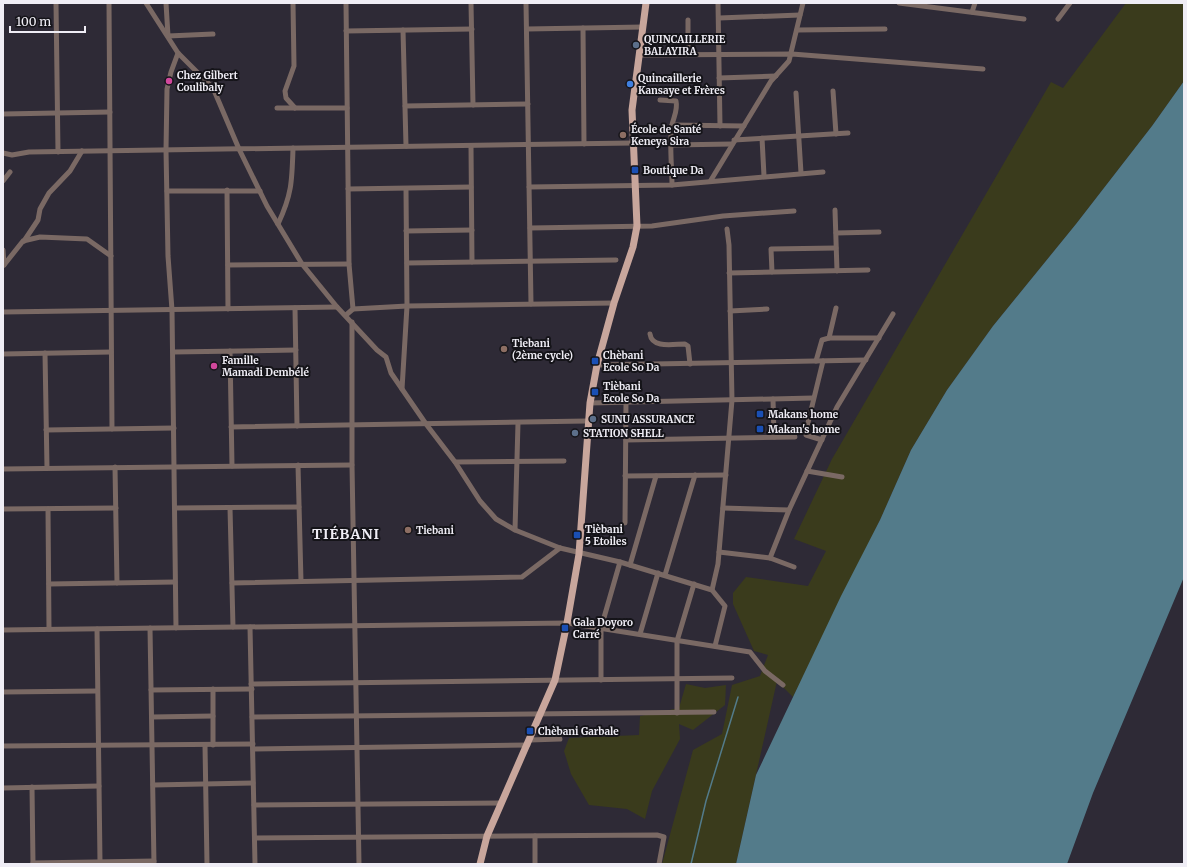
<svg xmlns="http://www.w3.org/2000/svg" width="1187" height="867" font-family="Merriweather,serif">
<rect width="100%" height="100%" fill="#2e2a36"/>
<g fill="#3a3b1c">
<polygon points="1126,3 1184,3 1184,81 1152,126 1076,224 993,326 947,390 911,450 880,520 793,697 777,681 736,864 662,864 693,750 722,734 732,685 760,676 768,655 754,651 733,604 733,593 746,577 808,586 826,551 794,539 832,459 1051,82 1063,88"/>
<polygon points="686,684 705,688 726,685 725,705 693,730 679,724 680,739 652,791 645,819 627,809 589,805 571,774 564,751 569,738 639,735 640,716 679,708"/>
</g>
<polygon fill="#537b8a" points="1184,81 1184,577 1093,793 1067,864 736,864 756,775 841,596 880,520 911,450 947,390 993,326 1076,224 1152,126"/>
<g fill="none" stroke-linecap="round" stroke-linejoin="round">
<polyline stroke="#537b8a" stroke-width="1.5" points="691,864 706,801 738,697"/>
<g stroke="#7a6964" stroke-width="5">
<polyline points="56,3 58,152"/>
<polyline points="109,3 112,429"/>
<polyline points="146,3 178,53 213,88 239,149 267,206 302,264 337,307 377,350 386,357 391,373 426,424 455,462 480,501 496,519 515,530 560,548 620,562 712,590 725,606 715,646"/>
<polyline points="166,3 168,36 213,34"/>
<polyline points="293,3 294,66 285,91 286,98 295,108"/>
<polyline points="346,3 349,264 353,309"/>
<polyline points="471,3 473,105"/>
<polyline points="526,3 531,304"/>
<polyline points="718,3 720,126"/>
<polyline points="899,3 1024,19"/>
<polyline points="972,12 975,3"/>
<polyline points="719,18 800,15"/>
<polyline points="1058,19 1070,3"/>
<polyline points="583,28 584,144"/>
<polyline points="527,29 643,27"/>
<polyline points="403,30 406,146"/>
<polyline points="797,30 885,29"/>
<polyline points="346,31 472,29"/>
<polyline points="688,54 688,20"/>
<polyline points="640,55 792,54 983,69"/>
<polyline points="719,78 776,76"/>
<polyline points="833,91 836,134"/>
<polyline points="796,93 801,173"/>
<path d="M660 100 676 101C678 110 674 116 672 125 669 144 672 165 672 185"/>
<polyline points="405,106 528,104"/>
<polyline points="277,108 347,108"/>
<polyline points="3,114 110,112"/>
<polyline points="672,125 744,126"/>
<polyline points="762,138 764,176"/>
<polyline points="734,140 848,133"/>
<polyline points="672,145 732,144"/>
<polyline points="471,146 472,262"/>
<polyline points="3,153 12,155 29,152 633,143"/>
<polyline points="711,180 771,81 789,61 803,3"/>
<polyline points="3,181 10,172"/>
<polyline points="529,187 672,185 823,172"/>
<polyline points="348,189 471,187"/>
<polyline points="227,190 228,309"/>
<polyline points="167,191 260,191"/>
<polyline points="835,210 837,271"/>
<path d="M278 224C292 194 292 181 293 148"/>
<polyline points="530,228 652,226 723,216 794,211"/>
<polyline points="406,231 472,230"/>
<polyline points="836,233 879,232"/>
<polyline points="24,241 38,220 40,209 49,193 70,171 82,151"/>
<polyline points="3,250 4,265"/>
<polyline points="407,263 616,260"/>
<polyline points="4,265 23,241 40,237 87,239 111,256"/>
<polyline points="228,265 349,264"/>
<polyline points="772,272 771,249 836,248"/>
<polyline points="729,273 868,270"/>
<polyline points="295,308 297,426"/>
<polyline points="730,311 767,309"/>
<polyline points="3,312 337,307"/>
<polyline points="346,315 353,309 407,306 614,303"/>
<polyline points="352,322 352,465 359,864"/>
<path d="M650 334C652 349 674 344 685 344L688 346 690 364"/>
<polyline points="829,338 879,338"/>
<polyline points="230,351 232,466"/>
<polyline points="173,352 296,350"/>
<polyline points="45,353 47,468"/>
<polyline points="3,354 111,352"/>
<polyline points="816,361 822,340 829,338 836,308"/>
<polyline points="597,365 866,360"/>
<polyline points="402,389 407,306 406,189"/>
<polyline points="773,399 774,437"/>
<polyline points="590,403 813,398"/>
<polyline points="231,427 587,421"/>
<polyline points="46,430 174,428"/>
<polyline points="626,440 795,437"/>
<polyline points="822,440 806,435 806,431 823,361"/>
<polyline points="455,462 564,461"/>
<polyline points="298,465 301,581"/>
<polyline points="115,467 117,583"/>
<polyline points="3,469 352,465"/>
<polyline points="807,471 842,477"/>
<polyline points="625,476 726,475"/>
<polyline points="175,508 299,507"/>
<polyline points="230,508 233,627"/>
<polyline points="723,508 789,510"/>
<polyline points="3,509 116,508"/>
<polyline points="48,509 49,629"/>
<polyline points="625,523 626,402"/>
<polyline points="515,530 518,423"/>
<polyline points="719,552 770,558 794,567"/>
<polyline points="770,558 789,510 837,407 893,314"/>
<polyline points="630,565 656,476"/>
<polyline points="665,575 695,475"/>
<polyline points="232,583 522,577 560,548"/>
<polyline points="49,584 175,582"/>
<polyline points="712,590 718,564 732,400 729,245 727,229"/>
<polyline points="250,627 255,864"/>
<polyline points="150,628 154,864"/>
<polyline points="176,628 172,310 168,256 166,150 167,89 171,72 178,53"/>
<polyline points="97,629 100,862"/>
<polyline points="3,630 567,623 750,652 765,671 783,685"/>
<polyline points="640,634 658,573"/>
<polyline points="601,680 601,628 620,562"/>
<polyline points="251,684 732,678"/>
<polyline points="213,689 213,745"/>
<polyline points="151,690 252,689"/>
<polyline points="3,692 97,691"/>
<polyline points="677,713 677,641 694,584"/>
<polyline points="152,717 213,716"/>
<polyline points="252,717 714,712"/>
<polyline points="530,740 560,739"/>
<polyline points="205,745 207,864"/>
<polyline points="3,746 253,744"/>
<polyline points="253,749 528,745"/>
<polyline points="153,785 253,783"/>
<polyline points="32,787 33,864"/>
<polyline points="3,788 99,786"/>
<polyline points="254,805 502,803"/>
<polyline points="535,836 535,864"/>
<polyline points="255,838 657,835 664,837 659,864"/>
<polyline points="33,863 154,861"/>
</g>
<polyline stroke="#c8a69c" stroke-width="7" points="480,864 487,836 555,680 567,623 579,554 590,403 597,365 614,303 633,247 637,226 632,110 646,3"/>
</g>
<g fill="#5c6f8a" stroke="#151419" stroke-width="1.5">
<circle cx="636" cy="45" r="4"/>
<circle cx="593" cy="419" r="4"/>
<circle cx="575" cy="433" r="4"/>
</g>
<g fill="#d1479c" stroke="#151419" stroke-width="1.5">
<circle cx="169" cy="81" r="4"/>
<circle cx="214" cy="366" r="4"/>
</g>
<circle fill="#3f7fe0" stroke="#151419" stroke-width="1.5" cx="630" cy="84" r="4"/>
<g fill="#8d6e63" stroke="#151419" stroke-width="1.5">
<circle cx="623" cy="135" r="4"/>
<circle cx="504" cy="349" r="4"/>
<circle cx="408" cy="530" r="4"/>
</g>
<g fill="#1a4fb4" stroke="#151419" stroke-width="1.5">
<rect x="631" y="166" width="8" height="8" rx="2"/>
<rect x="591" y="357" width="8" height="8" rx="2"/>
<rect x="591" y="388" width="8" height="8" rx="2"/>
<rect x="756" y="410" width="8" height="8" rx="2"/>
<rect x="756" y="425" width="8" height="8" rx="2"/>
<rect x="573" y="531" width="8" height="8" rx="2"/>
<rect x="561" y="624" width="8" height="8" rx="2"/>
<rect x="526" y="727" width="8" height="8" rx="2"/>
</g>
<g text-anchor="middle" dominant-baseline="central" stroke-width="4" stroke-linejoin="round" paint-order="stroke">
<g font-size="10" font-weight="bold" fill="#efedf5" stroke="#151419" text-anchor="start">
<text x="644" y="39">QUINCAILLERIE<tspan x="644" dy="12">BALAYIRA</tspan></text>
<text x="177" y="75">Chez Gilbert<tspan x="177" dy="12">Coulibaly</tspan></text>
<text x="638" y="78">Quincaillerie<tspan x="638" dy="12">Kansaye et Frères</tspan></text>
<text x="631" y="129">École de Santé<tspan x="631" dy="12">Keneya Sira</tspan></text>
<text x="643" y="170">Boutique Da</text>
<text x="512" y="343">Tiebani<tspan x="512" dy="12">(2ème cycle)</tspan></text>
<text x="603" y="355">Chèbani<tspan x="603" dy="12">Ecole So Da</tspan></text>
<text x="222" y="360">Famille<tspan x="222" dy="12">Mamadi Dembélé</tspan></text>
<text x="603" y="386">Tièbani<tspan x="603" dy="12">Ecole So Da</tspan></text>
<text x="768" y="414">Makans home</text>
<text x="601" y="419">SUNU ASSURANCE</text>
<text x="768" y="429">Makan's home</text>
<text x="583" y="433">STATION SHELL</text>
<text x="585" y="529">Tièbani<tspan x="585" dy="12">5 Etoiles</tspan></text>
<text x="416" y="530">Tiebani</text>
<text x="573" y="622">Gala Doyoro<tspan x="573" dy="12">Carré</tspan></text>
<text x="538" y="731">Chèbani Garbale</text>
</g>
<g font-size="14" font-weight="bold" letter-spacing="1" fill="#efedf5" stroke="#151419">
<text x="346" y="534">TIÉBANI</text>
</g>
</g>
<rect width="1187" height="867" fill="none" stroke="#efedf5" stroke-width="8"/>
<path d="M10 26v6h75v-6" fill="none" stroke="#efedf5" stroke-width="2"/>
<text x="16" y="26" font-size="12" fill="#efedf5" stroke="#151419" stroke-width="3" paint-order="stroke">100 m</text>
</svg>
